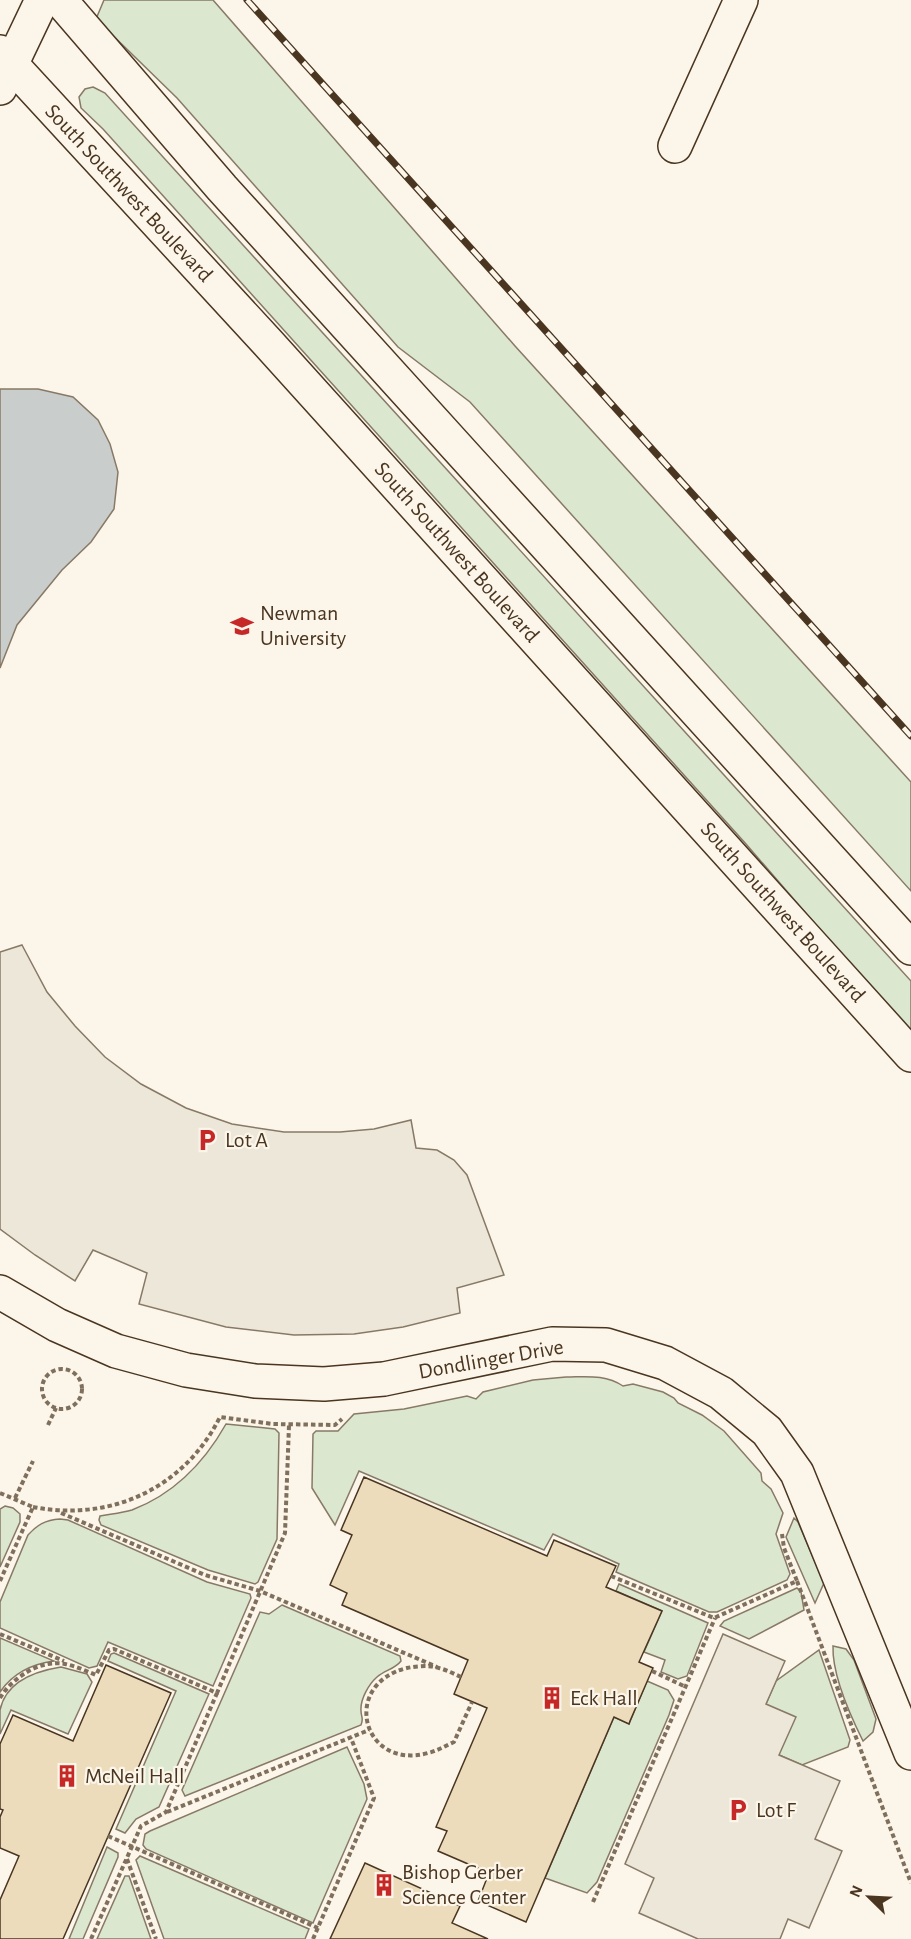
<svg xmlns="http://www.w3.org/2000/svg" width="911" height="1939" font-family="'Alegreya Sans',sans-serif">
<rect width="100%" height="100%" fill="#fbf6e9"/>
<g fill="#dce7d0" stroke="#887966" stroke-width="1.5">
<polygon points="104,0 213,0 515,346 911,782 911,891 470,402 398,347 177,98 96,19"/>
<polygon points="93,87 105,93 911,981 911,1031 842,955 746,844 103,129 81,108 79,97 85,89"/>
<path d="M566 1377C586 1377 605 1374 623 1386L633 1384 663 1392 674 1398 678 1403 702 1415 724 1431 761 1473 762 1481 771 1489 783 1513 776 1534 790 1574 787 1580 717 1612H709L616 1572 619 1564 553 1534 544 1550 359 1471 335 1525 312 1488 313 1434 316 1431H338L354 1414 404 1409 467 1396 476 1399 483 1392 533 1380Z"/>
<path d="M226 1424 275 1429 279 1433 277 1539 258 1582 255 1584 208 1570 101 1525 99 1520 100 1516C111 1514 122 1513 132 1510 174 1494 204 1463 226 1424Z"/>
<polygon points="5,1506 13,1508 20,1514 20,1522 0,1567 0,1509"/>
<polygon points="794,1518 798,1522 824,1583 815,1603 786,1537"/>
<path d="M60 1519 68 1520 207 1582 250 1594 251 1598 213 1686 108 1642 97 1666 89 1668 0 1628V1602L28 1535C37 1525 45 1520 60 1519Z"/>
<polygon points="619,1584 708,1623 687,1676 678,1679 661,1672 665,1660 644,1652 662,1611 616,1591"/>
<polygon points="797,1588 801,1592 804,1610 749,1639 720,1626 724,1621"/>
<path d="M282 1605 400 1656 401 1661C395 1669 385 1670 377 1677 369 1684 360 1699 361 1711 361 1717 364 1718 361 1725L185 1796 182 1790 260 1612 269 1614Z"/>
<path d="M0 1638 54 1661C31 1664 13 1673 0 1692Z"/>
<path d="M833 1646 846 1649 854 1660 876 1719 873 1732 863 1741C850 1715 832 1675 833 1646Z"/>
<polygon points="819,1650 850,1740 848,1747 802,1765 779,1755 766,1704 776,1681"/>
<polygon points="114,1653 209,1694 159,1807 136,1819 125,1833 116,1829 176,1691 108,1661 111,1654"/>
<path d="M61 1667 87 1674 92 1682 68 1734 11 1710 0 1734C0 1726 0 1717 0 1710 6 1681 36 1671 61 1667Z"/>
<polygon points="647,1681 668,1690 674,1700 669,1715 597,1882 587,1893 545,1878 614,1717 629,1724"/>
<polygon points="347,1747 364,1784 367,1799 313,1923 146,1849 143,1845 145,1834 150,1831"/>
<polygon points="107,1847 118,1853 118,1857 83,1939 69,1939"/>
<polygon points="140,1856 309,1929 305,1939 164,1939 136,1860"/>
<polygon points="125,1876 129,1876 151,1939 97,1939"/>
</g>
<g fill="#ede7d9" stroke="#887966" stroke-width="1.5">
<polygon points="22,945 47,992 75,1026 105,1057 141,1084 186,1108 232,1124 284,1132 340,1132 374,1129 411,1120 416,1148 437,1150 454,1160 467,1175 504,1275 457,1288 460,1313 403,1327 354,1334 294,1335 226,1327 139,1304 147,1273 93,1250 75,1281 35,1255 0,1229 0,952"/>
<polygon points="723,1634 785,1661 766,1704 796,1717 779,1755 840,1781 815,1839 842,1851 809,1928 788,1919 780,1939 698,1939 639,1913 654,1878 625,1864"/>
</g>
<polygon fill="#c9cecd" stroke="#887966" stroke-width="1.5" points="0,389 38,389 73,397 98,420 110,444 118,472 114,509 91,542 62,570 17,625 0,668"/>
<g fill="#ecdcbc" stroke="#4a3520" stroke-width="1.5">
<polygon points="364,1477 547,1556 554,1540 616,1566 606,1587 662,1611 639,1662 653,1668 630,1721 629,1724 614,1717 526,1922 478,1901 489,1873 438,1851 447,1831 436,1827 487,1708 454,1694 468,1660 342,1605 347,1593 330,1585 352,1535 341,1530"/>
<polygon points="106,1665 171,1693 63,1939 0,1939 0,1900 19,1856 0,1848 0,1817 3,1810 0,1809 0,1744 13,1715 73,1741"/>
<polygon points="365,1863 460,1906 452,1923 488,1939 330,1939"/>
</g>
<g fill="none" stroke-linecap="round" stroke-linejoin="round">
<g stroke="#4a3520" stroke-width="36">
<g id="minor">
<polyline points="0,88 42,0"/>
<polyline points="675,146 741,0"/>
<polyline points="0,1292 57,1325 116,1351 186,1370 255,1381 324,1384 384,1379 552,1344 606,1345 665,1363 721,1393 767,1431 797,1473 911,1753"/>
</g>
</g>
<g stroke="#4a3520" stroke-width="36">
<g id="major">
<polyline points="60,0 222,188 911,948"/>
<polyline points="0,52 269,344 911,1055"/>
</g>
</g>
<g stroke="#7f6f5c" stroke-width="4" stroke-dasharray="4.5 3" stroke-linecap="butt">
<circle cx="62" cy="1389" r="20"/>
<polyline points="48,1425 56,1408"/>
<polyline points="0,1493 33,1507 0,1581"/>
<polyline points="15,1498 33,1461"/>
<path d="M33 1507C110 1522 184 1489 220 1417L273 1424 335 1425 342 1419"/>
<polyline points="61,1513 205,1575 260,1591 437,1667"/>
<polyline points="611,1576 714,1618 797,1581 784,1548 782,1534"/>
<polyline points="797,1581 911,1883"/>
<polyline points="0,1634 64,1661"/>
<polyline points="652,1671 686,1687"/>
<path d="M461 1677C454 1674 447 1670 439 1668 430 1665 417 1666 407 1668 340 1684 362 1771 428 1753 437 1751 445 1746 454 1742L472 1702"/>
<path d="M0 1698C12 1678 40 1659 65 1664 76 1666 86 1671 96 1675L109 1650 114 1649 217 1693 285 1533 289 1425"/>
<polyline points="167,1812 369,1730"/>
<polyline points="108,1836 318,1928"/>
<polyline points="127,1859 156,1939"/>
<polyline points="593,1902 715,1618"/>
<polyline points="91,1939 141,1826 166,1812 217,1693"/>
<polyline points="313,1939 374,1798 351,1738"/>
</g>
<use href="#minor" stroke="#fbf6e9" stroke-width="33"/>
<use href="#major" stroke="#fbf6e9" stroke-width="33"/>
<g stroke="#4a3520" stroke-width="7">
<polyline id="rail" points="247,0 911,736"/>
</g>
<use href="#rail" stroke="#fbf6e9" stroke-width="4.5" stroke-dasharray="14" stroke-linecap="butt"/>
</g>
<defs>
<g id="university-bare" transform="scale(1.8)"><path d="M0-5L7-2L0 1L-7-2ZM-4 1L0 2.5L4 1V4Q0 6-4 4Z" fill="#c62828" stroke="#fbf6e9" stroke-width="2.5" paint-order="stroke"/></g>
<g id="parking-bare" transform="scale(1.8)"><path d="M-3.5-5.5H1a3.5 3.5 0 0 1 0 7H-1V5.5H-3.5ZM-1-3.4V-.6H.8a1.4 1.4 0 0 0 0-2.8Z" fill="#c62828" stroke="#fbf6e9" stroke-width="2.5" paint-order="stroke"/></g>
<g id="building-bare" transform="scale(1.8)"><path d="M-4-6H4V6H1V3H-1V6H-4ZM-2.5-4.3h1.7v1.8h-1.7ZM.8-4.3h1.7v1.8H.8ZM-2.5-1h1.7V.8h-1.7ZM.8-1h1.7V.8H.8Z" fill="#c62828" stroke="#fbf6e9" stroke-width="2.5" paint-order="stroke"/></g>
</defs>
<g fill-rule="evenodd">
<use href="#university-bare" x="242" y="626"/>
<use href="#parking-bare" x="207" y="1140"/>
<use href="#building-bare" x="552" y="1698"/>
<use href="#building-bare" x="67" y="1776"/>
<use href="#parking-bare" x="738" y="1810"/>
<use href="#building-bare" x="384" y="1885"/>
</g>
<g text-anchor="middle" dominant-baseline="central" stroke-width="4.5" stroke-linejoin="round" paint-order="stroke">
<g font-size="22" fill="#4a3520" stroke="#fbf6e9">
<text transform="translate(129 193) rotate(47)">South Southwest Boulevard</text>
<text transform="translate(457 552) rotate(48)">South Southwest Boulevard</text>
<text transform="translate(783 912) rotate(48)">South Southwest Boulevard</text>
<text transform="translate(491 1359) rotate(-10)">Dondlinger Drive</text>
</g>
<g font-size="22" fill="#4a3520" stroke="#fbf6e9" text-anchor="start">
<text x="260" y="613">Newman<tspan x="260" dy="25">University</tspan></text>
<text x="225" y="1140">Lot A</text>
<text x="570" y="1698">Eck Hall</text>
<text x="85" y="1776">McNeil Hall</text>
<text x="756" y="1810">Lot F</text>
<text x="402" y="1872">Bishop Gerber<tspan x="402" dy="25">Science Center</tspan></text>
</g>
</g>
<g transform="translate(869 1897) rotate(294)" stroke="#fbf6e9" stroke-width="4.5" paint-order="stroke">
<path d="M0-4.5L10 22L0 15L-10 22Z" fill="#4a3520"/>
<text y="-9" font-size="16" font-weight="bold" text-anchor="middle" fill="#4a3520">N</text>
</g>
</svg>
